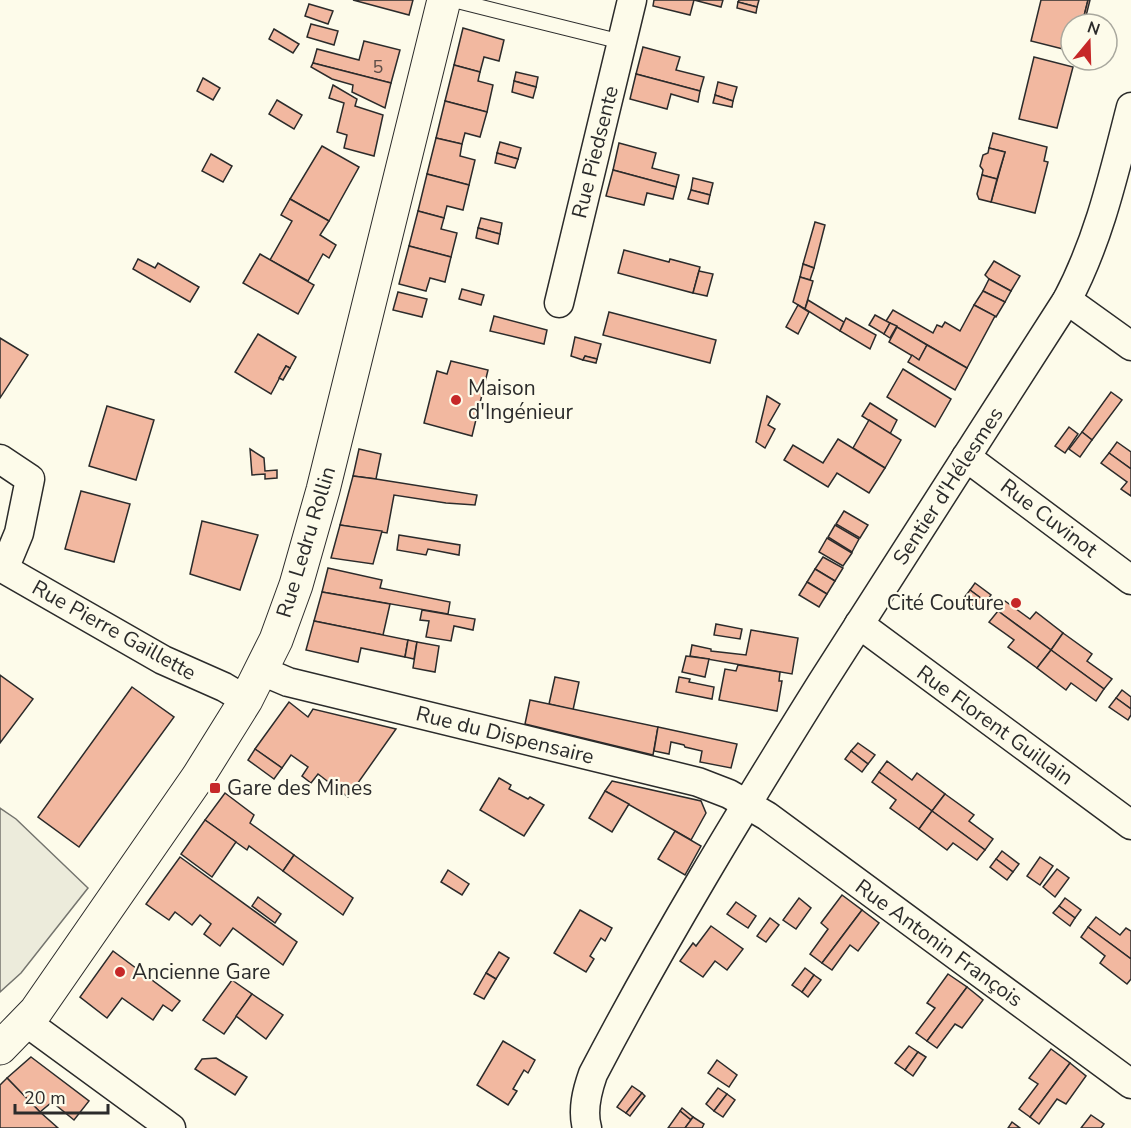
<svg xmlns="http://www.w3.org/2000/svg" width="1131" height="1128" font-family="'Nunito Sans',sans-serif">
<rect width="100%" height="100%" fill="#fdfbea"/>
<polygon fill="#ecebdb" stroke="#74746e" stroke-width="1.5" points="0,808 16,819 88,888 21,973 0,992"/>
<g fill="#f2b8a0" stroke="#2b2b2b" stroke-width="1.5">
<polygon points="353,0 413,0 409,15"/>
<polygon points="654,0 723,0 721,7 694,0 690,15 653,6"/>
<polygon points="739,0 759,0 757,7 738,2"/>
<polygon points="1041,0 1088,0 1082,24 1071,24 1071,51 1031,41"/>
<polygon points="1088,0 1090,0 1084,24 1082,24"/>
<polygon points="738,2 757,7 756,13 737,8"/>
<polygon points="309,4 333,11 328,24 305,16"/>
<polygon points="311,24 338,31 334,45 307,37"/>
<polygon points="463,28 504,40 499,61 484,57 480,72 454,65"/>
<polygon points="274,29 299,44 293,53 269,39"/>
<polygon points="364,41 400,50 391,83 313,63 317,49 359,60"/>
<polygon points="643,47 680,57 676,70 704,77 700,91 636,74"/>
<polygon points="1034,57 1073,67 1057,128 1019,119"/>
<polygon points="313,63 391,83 385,108 352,92 353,85 332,79 311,67"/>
<polygon points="454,65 480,72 478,81 493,85 487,112 445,101"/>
<polygon points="516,72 538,77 536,87 514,81"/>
<polygon points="636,74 700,91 698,102 671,94 667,109 630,99"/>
<polygon points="203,78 220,88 213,100 197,91"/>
<polygon points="514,81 536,87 533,98 512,92"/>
<polygon points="718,82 737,87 733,101 715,95"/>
<polygon points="333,85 357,99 355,106 383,115 374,156 344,148 347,135 337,132 344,103 329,98"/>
<polygon points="715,95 733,101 732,107 713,103"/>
<polygon points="277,100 302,115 294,129 269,114"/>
<polygon points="445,101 487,112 480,137 465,133 462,144 436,138"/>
<polygon points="993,133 1047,147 1044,161 1048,162 1035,213 991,202 1005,152 989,148"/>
<polygon points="436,138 462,144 460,156 475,160 469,185 427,174"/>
<polygon points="500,142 521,148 518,159 497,153"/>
<polygon points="619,143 656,153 652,168 679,175 676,187 613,170"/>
<polygon points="322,146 359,167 329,221 290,199"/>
<polygon points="989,148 1005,152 997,179 982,175 983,170 980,166 983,155 988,153"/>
<polygon points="497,153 518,159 515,168 495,163"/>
<polygon points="211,154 232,166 223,182 202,171"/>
<polygon points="613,170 676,187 673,199 647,193 644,205 606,196"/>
<polygon points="427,174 469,185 463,210 447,206 444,218 418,211"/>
<polygon points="982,175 997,179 991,202 979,199 977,194"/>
<polygon points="693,178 713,183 710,195 691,190"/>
<polygon points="691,190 710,195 708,204 688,199"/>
<polygon points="290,199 329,221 320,235 336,245 329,258 323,254 308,281 270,260 292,221 281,215"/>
<polygon points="418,211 444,218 441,229 457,233 451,257 409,246"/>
<polygon points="481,218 502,223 500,234 478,228"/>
<polygon points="815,222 825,225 814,268 803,264"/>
<polygon points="478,228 500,234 498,244 476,238"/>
<polygon points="409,246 451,257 445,282 430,278 426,291 399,284"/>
<polygon points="624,250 669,262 670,259 700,267 693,293 618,273"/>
<polygon points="260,254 314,285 298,314 243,283"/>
<polygon points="138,259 155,268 158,263 199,287 190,302 133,269"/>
<polygon points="994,261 1020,276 1011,291 989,279 985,275"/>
<polygon points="803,264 814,268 810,280 800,277"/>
<polygon points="699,271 713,274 707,296 693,293"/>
<polygon points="800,277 813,281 805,309 793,302"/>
<polygon points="989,279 1011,291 1005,302 983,291"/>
<polygon points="462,289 484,295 481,305 459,299"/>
<polygon points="983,291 1005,302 996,317 974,305"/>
<polygon points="398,292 427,299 422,317 393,310"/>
<polygon points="808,300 844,322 840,331 805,309"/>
<polygon points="798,305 809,312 798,334 786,327"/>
<polygon points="974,305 995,316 967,368 886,321 893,310 933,333 937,325 942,327 945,322 960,331"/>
<polygon points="609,312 716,340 710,363 603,335"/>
<polygon points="875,315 890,323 884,334 869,325"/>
<polygon points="494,316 547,330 544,344 490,331"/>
<polygon points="846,318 876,335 870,349 840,331"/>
<polygon points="890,323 897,326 890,338 884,334"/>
<polygon points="897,327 927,345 919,360 889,342"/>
<polygon points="258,334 296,357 290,368 286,366 271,394 235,372"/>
<polygon points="575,337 601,344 597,359 585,356 583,360 571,356"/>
<polygon points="0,338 28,355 0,398"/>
<polygon points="927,345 967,368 955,390 908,362 912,355 919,360"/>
<polygon points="585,356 597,359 596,363 583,360"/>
<polygon points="451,361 488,370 472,436 424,423 437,371 447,374"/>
<polygon points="286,366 290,368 283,380 279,378"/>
<polygon points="903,369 951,399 935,427 887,397"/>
<polygon points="1111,392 1122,400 1092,440 1082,432"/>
<polygon points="767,396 780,404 768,425 775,429 765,448 756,442"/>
<polygon points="870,403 897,420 890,434 862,416"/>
<polygon points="107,406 154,420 136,480 89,466"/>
<polygon points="869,420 901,440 885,468 853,448"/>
<polygon points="1069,427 1078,434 1065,453 1055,446"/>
<polygon points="1082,432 1092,440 1080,457 1069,449"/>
<polygon points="838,439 885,468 869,493 837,473 828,487 784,460 793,445 823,463"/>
<polygon points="1117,442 1131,452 1131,469 1109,453"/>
<polygon points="250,449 264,458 265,471 277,470 277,478 265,479 265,474 252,475"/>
<polygon points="359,449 381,454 376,479 353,476"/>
<polygon points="1109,453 1131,469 1131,496 1121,489 1127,482 1101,463"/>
<polygon points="353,476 376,479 477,495 475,505 446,503 394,495 387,533 340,525"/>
<polygon points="81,491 130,504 114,562 65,549"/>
<polygon points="844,511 868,525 860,538 836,524"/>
<polygon points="202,521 258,535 240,590 190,574"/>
<polygon points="340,525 382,531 373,564 331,558"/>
<polygon points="835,525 859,539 852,552 828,537"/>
<polygon points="399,535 460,545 459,555 428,549 426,555 397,550"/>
<polygon points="827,538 852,553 843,566 819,552"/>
<polygon points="823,557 843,568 835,581 815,569"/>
<polygon points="328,568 382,580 380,588 450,602 448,614 322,592"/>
<polygon points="815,569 835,581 827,594 807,582"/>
<polygon points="807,582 827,594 819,607 799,595"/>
<polygon points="975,583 991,595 986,602 970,590"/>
<polygon points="970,590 986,602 980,611 963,599"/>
<polygon points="322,592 390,604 383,635 314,621"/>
<polygon points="1005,601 1030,619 1036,612 1063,633 1051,650 998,611"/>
<polygon points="422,610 475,619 473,630 454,626 451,641 426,637 429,621 420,620"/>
<polygon points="998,611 1051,650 1037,668 1008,647 1014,640 989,622"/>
<polygon points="314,621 408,640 405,657 361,648 358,662 306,650"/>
<polygon points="716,624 742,629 740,639 714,635"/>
<polygon points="751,630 798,638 792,674 690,656 692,645 711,649 711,651 746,655"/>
<polygon points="1063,633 1092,654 1087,661 1112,679 1104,689 1051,650"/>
<polygon points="408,640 417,642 414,659 405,657"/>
<polygon points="417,642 439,646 435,672 413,668"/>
<polygon points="1051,650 1104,689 1096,701 1071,683 1066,690 1037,668"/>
<polygon points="686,656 709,659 705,677 682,672"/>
<polygon points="738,665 780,672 779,681 782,681 777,711 719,700 725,669 736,671"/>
<polygon points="0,675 33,699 0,743"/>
<polygon points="555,677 579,682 573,710 549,704"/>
<polygon points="679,677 690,679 689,682 714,687 712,699 676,692"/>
<polygon points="132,687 174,717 79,847 38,817"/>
<polygon points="1122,690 1131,697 1131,709 1116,698"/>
<polygon points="1116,698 1131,709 1131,715 1128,720 1109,707"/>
<polygon points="530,700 658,727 653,755 525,724"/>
<polygon points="289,702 308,717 313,709 396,729 348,797 318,774 311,783 302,776 308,767 291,755 282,768 255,749"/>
<polygon points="658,727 737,744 731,768 700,762 702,751 685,747 684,745 671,742 669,754 654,751"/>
<polygon points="858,743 875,755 868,764 851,751"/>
<polygon points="255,749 282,768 274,779 248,760"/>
<polygon points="851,751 868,764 862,772 845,759"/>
<polygon points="887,761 912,780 917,773 945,794 932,811 879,772"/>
<polygon points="879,772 932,811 919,829 890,808 896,800 872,782"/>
<polygon points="499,778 511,785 509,789 528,799 530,797 544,805 524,836 480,810"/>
<polygon points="612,781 701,801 706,813 691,840 605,791"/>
<polygon points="605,791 629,804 612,832 589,818"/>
<polygon points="225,793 254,815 250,823 294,855 283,871 249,846 247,850 205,820"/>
<polygon points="945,794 974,815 969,821 993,839 985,850 932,811"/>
<polygon points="932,811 985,850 977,860 953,843 947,850 919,829"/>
<polygon points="205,820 236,842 212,877 181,854"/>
<polygon points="675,831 701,846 685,875 658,859"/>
<polygon points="1002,851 1019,864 1013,872 996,859"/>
<polygon points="294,855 353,898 343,915 283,871"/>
<polygon points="180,857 297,942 283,965 233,928 220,946 204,934 211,924 200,915 192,925 175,912 169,920 146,904"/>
<polygon points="1040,857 1053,866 1040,885 1027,876"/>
<polygon points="996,859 1013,872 1007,880 990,867"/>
<polygon points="1057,869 1069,878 1055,897 1043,887"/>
<polygon points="448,870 469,884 462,895 441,882"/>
<polygon points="842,895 862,910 822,963 810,954 828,929 821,923"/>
<polygon points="258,897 281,914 275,923 252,906"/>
<polygon points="799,898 811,908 796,929 783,920"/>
<polygon points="1065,898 1081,910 1075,918 1059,906"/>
<polygon points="736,902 756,916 748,928 727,914"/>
<polygon points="1059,906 1075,918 1070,926 1053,913"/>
<polygon points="580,910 612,928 605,941 601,938 590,956 594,959 586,972 554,953"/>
<polygon points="862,910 879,923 858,951 850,945 832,970 822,963"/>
<polygon points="1096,917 1120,935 1126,928 1131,931 1131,959 1088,927"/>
<polygon points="770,918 779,925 766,942 757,936"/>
<polygon points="711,926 743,949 727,970 715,961 703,977 680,961 693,943 696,946"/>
<polygon points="1088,927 1131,959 1131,979 1127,984 1100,963 1105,956 1081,937"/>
<polygon points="113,951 180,1001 172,1011 163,1005 153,1020 122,998 107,1018 80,997"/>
<polygon points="499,952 509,958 496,979 486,973"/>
<polygon points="805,968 814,975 802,992 792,985"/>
<polygon points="486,973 496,979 484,999 474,994"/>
<polygon points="948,974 967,987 927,1041 916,1033 935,1008 927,1003"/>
<polygon points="814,975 821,980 808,997 802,992"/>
<polygon points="232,980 252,994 224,1034 203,1020"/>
<polygon points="967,987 983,1000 962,1028 955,1024 937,1048 927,1041"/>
<polygon points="252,994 283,1015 266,1039 236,1016"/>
<polygon points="503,1041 535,1060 528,1073 524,1070 513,1089 517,1091 508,1105 477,1085"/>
<polygon points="909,1046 918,1052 905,1070 895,1063"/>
<polygon points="1051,1049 1070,1063 1030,1117 1019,1109 1038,1084 1029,1078"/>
<polygon points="918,1052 926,1057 913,1076 905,1070"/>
<polygon points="31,1057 89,1101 74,1120 52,1102 40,1112 7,1078"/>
<polygon points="216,1058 247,1077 235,1095 195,1069 202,1059"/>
<polygon points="717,1060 737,1075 729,1087 708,1073"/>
<polygon points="1070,1063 1086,1076 1066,1104 1057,1099 1039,1124 1030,1117"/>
<polygon points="7,1078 40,1112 58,1128 0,1128 0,1085"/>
<polygon points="632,1086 642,1093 626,1113 617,1107"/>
<polygon points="718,1088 727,1094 714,1111 706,1104"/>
<polygon points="642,1093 645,1096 630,1116 626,1113"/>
<polygon points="727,1094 735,1100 723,1117 714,1111"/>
<polygon points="682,1108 693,1117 691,1120 680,1111"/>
<polygon points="680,1111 691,1120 685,1128 668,1128"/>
<polygon points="1091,1115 1104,1124 1101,1128 1081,1128"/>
<polygon points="693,1117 704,1124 702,1128 685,1128"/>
<polygon points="1012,1122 1020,1128 1008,1128"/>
</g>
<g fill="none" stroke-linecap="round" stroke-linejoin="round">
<g stroke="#2b2b2b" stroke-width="16">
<polyline id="lane" points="453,0 622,42"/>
</g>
<g stroke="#2b2b2b" stroke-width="31">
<g id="street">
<polyline points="1067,300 1131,346"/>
<polyline points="559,303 632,0"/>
<polyline points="966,457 1131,580"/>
<polyline points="0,459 30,479 19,533 4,569 163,660 224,687 246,700"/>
<polyline points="859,624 1131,825"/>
<polyline points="262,671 288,682 698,782 729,794 767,816 1131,1084"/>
<polyline points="26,1022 171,1128"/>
<path d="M587 1128C582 1110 587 1091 593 1074 663 940 741 812 821 684 902 556 985 428 1067 300 1099 240 1114 173 1131 107"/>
</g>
</g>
<g stroke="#2b2b2b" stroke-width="35">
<polyline id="secondary" points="0,1048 36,1011 198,777 246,700 276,640 296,585 323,490 444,0"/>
</g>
<use href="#lane" stroke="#fdfbea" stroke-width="14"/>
<use href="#street" stroke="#fdfbea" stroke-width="28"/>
<use href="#secondary" stroke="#fdfbea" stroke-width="33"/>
</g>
<g fill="#c62828" stroke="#fdfbea" stroke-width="2">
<circle cx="456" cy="400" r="6"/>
<circle cx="1016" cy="603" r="6"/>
<rect x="209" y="782" width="12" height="12" rx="3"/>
<circle cx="120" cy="972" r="6"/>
</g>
<g text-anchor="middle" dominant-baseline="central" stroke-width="4.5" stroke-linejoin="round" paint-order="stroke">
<g font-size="18" fill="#5d4e48">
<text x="378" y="67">5</text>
</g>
<g font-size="21" fill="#2b2b2b" stroke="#fdfbea">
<text transform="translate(595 152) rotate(-76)">Rue Piedsente</text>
<text transform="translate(948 486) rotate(-57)">Sentier d'Hélesmes</text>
<text transform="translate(1049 518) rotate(37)">Rue Cuvinot</text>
<text transform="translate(306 542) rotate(-73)">Rue Ledru Rollin</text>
<text transform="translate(114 630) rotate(29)">Rue Pierre Gaillette</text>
<text transform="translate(995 725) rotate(36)">Rue Florent Guillain</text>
<text transform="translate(505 735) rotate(14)">Rue du Dispensaire</text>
<text transform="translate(939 943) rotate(36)">Rue Antonin François</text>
</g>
<g font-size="21" fill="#2b2b2b" stroke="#fdfbea" text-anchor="start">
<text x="468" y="388">Maison<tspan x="468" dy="24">d'Ingénieur</tspan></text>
<text x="1004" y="603" text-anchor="end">Cité Couture</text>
<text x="227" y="788">Gare des Mines</text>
<text x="132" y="972">Ancienne Gare</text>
</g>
</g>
<g transform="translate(1089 42) rotate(19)"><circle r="28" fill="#fdfbea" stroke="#a9a89e" stroke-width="1.5"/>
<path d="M0-4.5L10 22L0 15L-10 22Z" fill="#c62828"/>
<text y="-9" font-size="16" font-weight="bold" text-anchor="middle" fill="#2b2b2b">N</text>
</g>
<path d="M15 1104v9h93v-9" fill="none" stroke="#2b2b2b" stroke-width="3"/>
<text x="24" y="1104" font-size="18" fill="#2b2b2b" stroke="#fdfbea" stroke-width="4.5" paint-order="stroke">20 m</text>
</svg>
